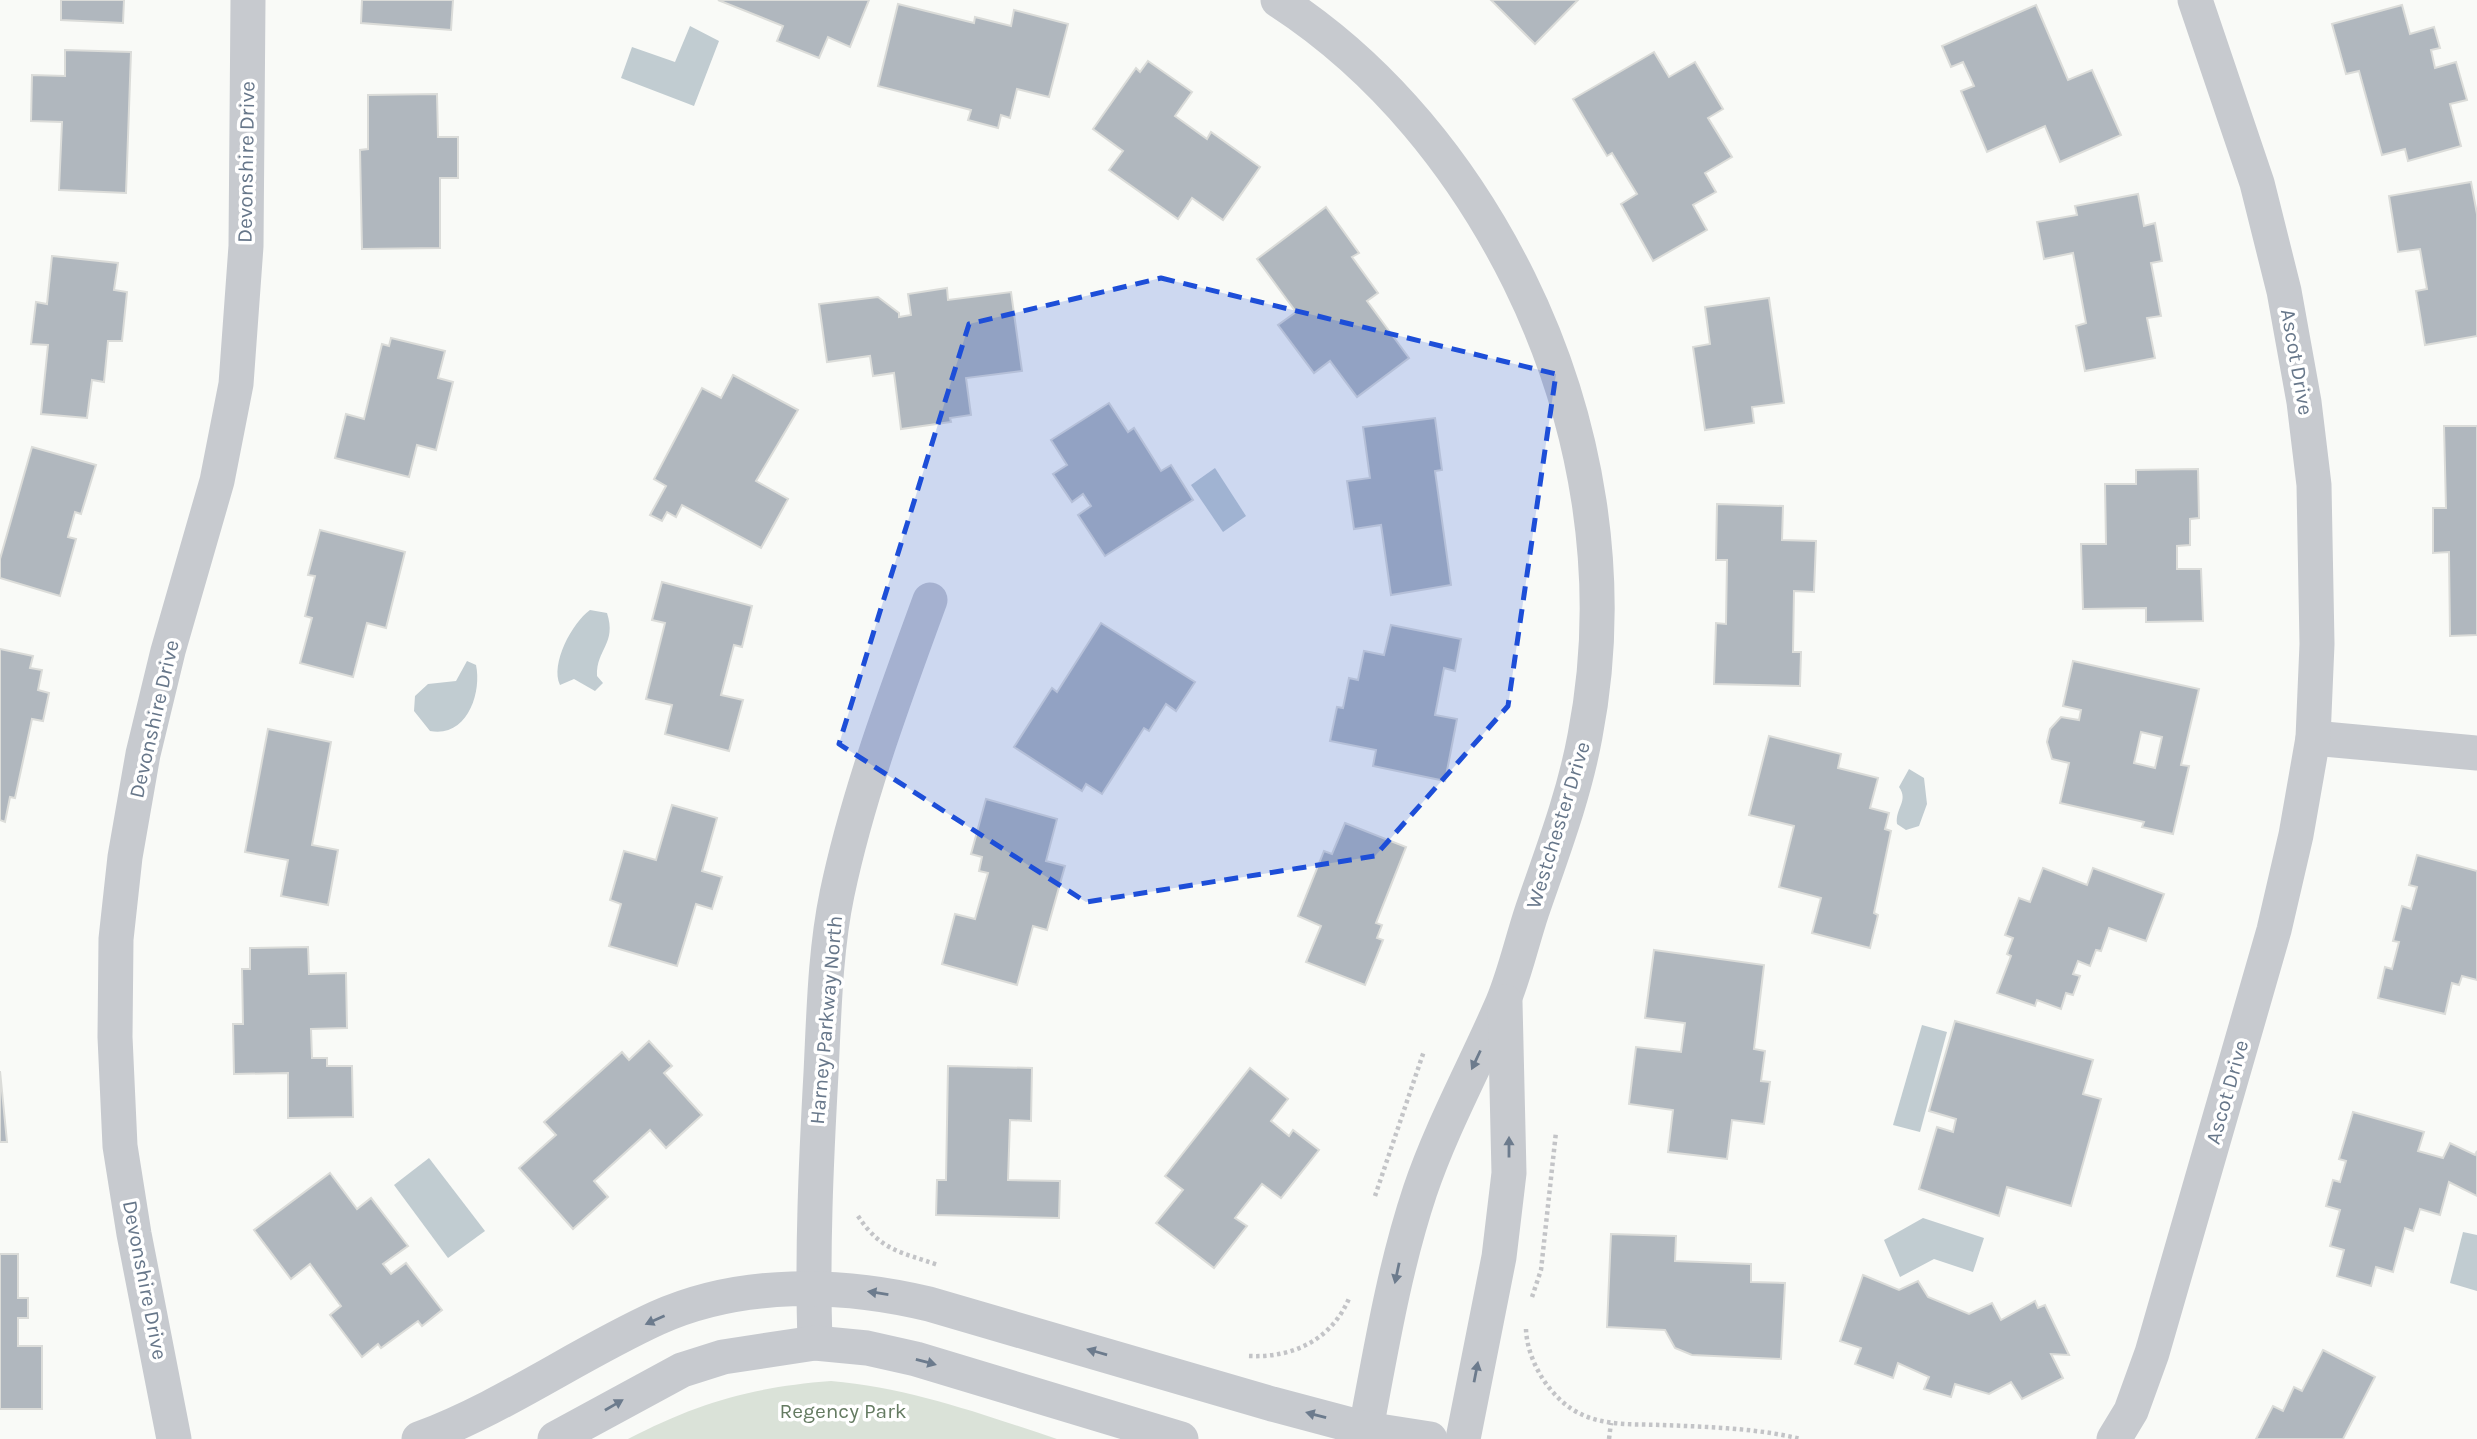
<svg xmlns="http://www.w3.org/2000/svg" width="2477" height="1439" font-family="Karla,sans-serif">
<rect width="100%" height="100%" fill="#f9faf7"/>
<path fill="#dae2d8" d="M831 1381C910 1388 982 1414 1057 1439H628C697 1403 752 1387 831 1381Z"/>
<g fill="#c1ccd1">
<polygon points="690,26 719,41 694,106 621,78 632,47 675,62"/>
<polygon points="1215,468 1246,516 1223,532 1191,485"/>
<path d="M590 610 607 613C617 644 596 649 597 676L603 683 595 691 574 679 560 685C550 664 572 623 590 610Z"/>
<path d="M467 661 476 665C482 693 467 738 430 731L414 711 415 696 428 684 456 681Z"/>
<path d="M1909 769 1924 778 1927 804 1919 826 1906 830 1897 824C1895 808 1909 801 1899 787Z"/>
<polygon points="1922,1025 1947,1032 1920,1132 1893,1125"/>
<polygon points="429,1158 485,1231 448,1258 394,1185"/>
<polygon points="1923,1218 1984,1238 1973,1272 1934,1259 1900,1277 1884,1240"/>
<polygon points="2463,1232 2477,1235 2477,1291 2450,1283"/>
</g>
<g fill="#b0b7be" stroke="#dbdcd9" stroke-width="2" fill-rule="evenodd">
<polygon points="61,0 124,0 123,23 61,20"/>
<polygon points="362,0 453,0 451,30 361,23"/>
<polygon points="718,0 869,0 850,47 828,37 819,58 777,41 783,26"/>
<polygon points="1491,0 1578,0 1535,44"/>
<polygon points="898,4 974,23 975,17 1011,26 1014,10 1068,24 1049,97 1017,89 1010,118 1001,115 998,128 968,120 971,110 878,86"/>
<polygon points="2036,5 2068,80 2092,70 2121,135 2060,162 2045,126 1987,152 1961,91 1974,86 1963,62 1951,67 1942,46"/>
<polygon points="2402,5 2410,34 2434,27 2440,48 2431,50 2435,68 2456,62 2467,100 2450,104 2461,146 2408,161 2405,149 2382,155 2359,71 2346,74 2332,24"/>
<polygon points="65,50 131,52 126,193 59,190 62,122 31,121 32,75 65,76"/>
<polygon points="1654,52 1669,77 1695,62 1723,109 1708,118 1732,157 1705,173 1716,192 1693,205 1707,230 1653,261 1621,204 1637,194 1612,153 1607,156 1573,99"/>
<polygon points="1148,61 1192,92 1175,116 1207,139 1211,132 1260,167 1223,220 1192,198 1178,219 1109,170 1123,151 1093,129 1136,68 1140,72"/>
<polygon points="437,94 438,137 458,137 458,178 440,178 440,248 362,249 360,150 368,149 368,95"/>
<polygon points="2471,182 2477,214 2477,336 2425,345 2416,291 2427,289 2420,249 2398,252 2389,196"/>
<polygon points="2138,194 2144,226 2155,223 2162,261 2151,263 2161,316 2147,318 2155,358 2085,371 2076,326 2086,323 2073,253 2044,259 2037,222 2077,215 2075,206"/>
<polygon points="1326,207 1359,253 1352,257 1378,293 1367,301 1409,358 1357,397 1330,361 1314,373 1278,325 1296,312 1257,259"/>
<polygon points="52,256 118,263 114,290 127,292 122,341 108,341 104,382 92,380 87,418 41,414 48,345 31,344 36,302 47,304"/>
<polygon points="947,288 948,300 1011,292 1022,371 966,378 971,415 950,418 951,422 901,429 894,373 873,376 870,356 827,362 819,304 878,297 899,313 899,317 911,315 908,294"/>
<polygon points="1769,298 1784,403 1752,407 1754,423 1705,430 1693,347 1710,344 1705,307"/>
<polygon points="391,338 445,351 438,378 453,382 436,450 417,445 409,477 335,458 346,414 364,419 382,344 389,346"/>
<polygon points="733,375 798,410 756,481 788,499 761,548 682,505 676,517 667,512 662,521 650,515 666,486 654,479 702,388 721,398"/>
<polygon points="1109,403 1128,432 1134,428 1161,471 1171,465 1193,500 1105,556 1078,515 1091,506 1083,494 1072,502 1053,474 1067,465 1051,440"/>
<polygon points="1435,418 1442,470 1435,471 1451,585 1391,595 1381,525 1354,529 1347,481 1370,478 1363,427"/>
<polygon points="2444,426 2477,426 2477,635 2450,636 2449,552 2433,553 2433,508 2446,508"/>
<polygon points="32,447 96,465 81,514 75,512 68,537 76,539 60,596 0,578 0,559"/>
<polygon points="2198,469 2199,518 2190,519 2190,545 2177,546 2177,569 2201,569 2203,621 2146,622 2146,608 2083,609 2081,544 2106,544 2105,484 2136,484 2136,470"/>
<polygon points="1717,504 1783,506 1782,540 1816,541 1814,592 1794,591 1793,652 1801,652 1800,686 1714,684 1716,623 1726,624 1727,560 1716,560"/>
<polygon points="320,530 405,552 386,628 367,623 353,677 300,663 312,618 305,616 315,576 308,575"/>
<polygon points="662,582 752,606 742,647 734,645 721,695 743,700 729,751 665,734 672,705 646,699 665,623 652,620"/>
<polygon points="1101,623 1195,682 1176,711 1166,704 1149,731 1144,728 1102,794 1086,784 1082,791 1014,747 1052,688 1057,692"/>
<polygon points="1391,625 1461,639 1455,671 1444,668 1435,715 1457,719 1445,781 1373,766 1376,750 1330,741 1337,707 1343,708 1349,678 1358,680 1364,651 1384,655"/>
<polygon points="0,649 33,656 30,668 42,670 38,690 49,693 43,721 32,719 15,798 10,797 5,822 0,820"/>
<path d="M2073 661 2199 689 2181 765 2189 766 2173 834 2142 827 2144 822 2060 803 2069 763 2052 759 2047 742 2050 729 2061 717 2079 720 2081 710 2063 706ZM2141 732 2162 737 2155 768 2134 763Z"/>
<polygon points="268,729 331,742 312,845 338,850 328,905 281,896 288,860 245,852"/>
<polygon points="1769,736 1841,754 1838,768 1878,778 1870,808 1889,813 1885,829 1891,831 1874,913 1878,915 1870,948 1812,933 1821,898 1779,887 1794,826 1749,815"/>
<polygon points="986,799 1057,819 1046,861 1065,866 1047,930 1033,926 1017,985 942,964 955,914 975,919 988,873 979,871 982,857 971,854"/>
<polygon points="672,805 717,818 702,871 722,877 712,909 696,904 677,966 609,946 621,904 610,900 624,851 656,860"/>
<polygon points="1345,823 1406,847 1376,923 1382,925 1377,938 1383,940 1365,985 1306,962 1321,926 1298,916 1324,851 1332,854"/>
<polygon points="2417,855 2477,871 2477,980 2462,976 2459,985 2452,983 2445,1014 2378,998 2385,967 2392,969 2399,942 2393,941 2402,906 2411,909 2417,887 2409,885"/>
<polygon points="2043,868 2087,885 2093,868 2164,894 2146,941 2109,928 2101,951 2096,950 2090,966 2078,961 2073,974 2080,976 2073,995 2066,993 2061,1009 2037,1000 2035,1006 1997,993 2011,956 2007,954 2013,938 2005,935 2019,898 2030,902"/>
<polygon points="308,947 309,974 346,973 347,1028 311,1029 312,1058 327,1058 327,1066 352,1066 353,1117 288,1118 288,1073 234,1074 233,1024 243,1024 242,969 250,969 250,948"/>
<polygon points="1654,950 1764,965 1754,1049 1765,1051 1761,1081 1770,1082 1764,1124 1732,1120 1727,1159 1668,1152 1673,1110 1629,1104 1636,1047 1681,1052 1685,1023 1645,1018"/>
<polygon points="1955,1021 2093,1060 2083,1094 2101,1099 2071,1206 2007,1187 1999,1216 1919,1189 1937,1127 1953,1132 1956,1119 1929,1111"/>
<polygon points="649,1041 672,1066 664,1073 702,1115 666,1148 650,1130 594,1181 608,1197 573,1229 519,1168 556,1135 544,1122 622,1052 629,1060"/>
<polygon points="948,1066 1032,1068 1031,1121 1010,1120 1008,1180 1060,1181 1059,1218 936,1215 937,1180 946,1180"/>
<polygon points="1250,1068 1288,1099 1271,1121 1289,1136 1293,1130 1319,1150 1281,1198 1262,1184 1235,1218 1247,1226 1214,1268 1156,1223 1183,1190 1165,1176"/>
<polygon points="0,1071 7,1142 0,1142"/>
<polygon points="2353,1112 2424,1132 2418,1151 2443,1158 2450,1143 2475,1155 2477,1151 2477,1196 2449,1182 2440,1215 2420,1209 2413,1231 2405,1228 2393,1272 2376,1267 2371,1286 2337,1276 2344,1250 2330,1246 2340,1210 2326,1206 2333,1180 2340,1182 2346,1161 2339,1159"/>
<polygon points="330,1173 357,1209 371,1198 408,1246 383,1264 391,1274 406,1263 442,1310 422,1326 418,1321 381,1348 378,1344 362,1357 330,1315 341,1306 310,1264 291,1279 254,1230"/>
<polygon points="1611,1234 1676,1236 1675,1261 1751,1264 1751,1282 1785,1283 1781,1359 1692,1355 1675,1348 1665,1330 1607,1327"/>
<polygon points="0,1254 18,1254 18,1298 28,1298 28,1318 18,1318 18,1346 42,1346 42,1409 0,1409"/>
<polygon points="1863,1275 1899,1290 1918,1281 1928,1297 1969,1314 1992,1303 2001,1320 2035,1301 2038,1308 2045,1305 2069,1355 2051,1354 2063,1378 2022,1399 2011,1382 1989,1394 1955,1384 1951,1397 1924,1389 1929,1377 1898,1363 1893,1378 1855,1364 1861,1348 1840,1341"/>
<polygon points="2323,1350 2375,1377 2343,1439 2256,1439 2273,1406 2283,1411 2294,1387 2302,1391"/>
</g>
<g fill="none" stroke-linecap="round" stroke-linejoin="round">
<g stroke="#c3c4c7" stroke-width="4.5" stroke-dasharray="3.5 3.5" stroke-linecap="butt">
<polyline points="1375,1196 1424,1051"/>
<path d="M858 1216C881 1251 901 1252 938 1265"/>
<polyline points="1532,1297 1541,1270 1556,1132"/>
<path d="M1526 1329C1527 1362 1552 1402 1583 1415 1607 1426 1636 1424 1662 1425 1708 1427 1756 1428 1801 1439"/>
<path d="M1249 1356C1294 1358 1333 1339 1350 1296"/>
<polyline points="1609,1439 1611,1423"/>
</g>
<g stroke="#c7cacf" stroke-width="35">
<path d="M1278 0C1383 68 1464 169 1519 280 1588 420 1615 581 1585 736 1574 796 1552 853 1532 911 1522 941 1515 973 1503 1002 1476 1065 1442 1126 1420 1191 1393 1272 1380 1356 1364 1439"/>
<polyline points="2313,738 2477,753"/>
<path d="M815 1343C812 1253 816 1163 821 1073 824 1013 825 952 837 894 858 794 895 696 930 600"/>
<polyline points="174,1439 134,1234 120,1146 115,1037 116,939 125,857 143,754 168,651 217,481 236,384 246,246 248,0"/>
<path d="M419 1439C503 1408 576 1355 657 1318 741 1280 842 1283 929 1304L1272 1404 1366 1429 1430 1439"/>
<polyline points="555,1439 682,1370 723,1357 815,1343 867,1348 916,1359 1181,1439"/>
<polyline points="1463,1439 1499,1257 1509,1173 1505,1002"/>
<polyline points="2114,1439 2131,1411 2152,1353 2274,930 2296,835 2313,738 2317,644 2314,485 2304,402 2284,291 2257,183 2195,0"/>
</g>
</g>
<defs><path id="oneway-solid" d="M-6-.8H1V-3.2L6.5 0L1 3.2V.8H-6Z" transform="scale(1.75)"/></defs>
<g fill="#6c7b8d">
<use href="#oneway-solid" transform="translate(1476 1060) rotate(115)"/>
<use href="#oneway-solid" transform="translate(1509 1147) rotate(-90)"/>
<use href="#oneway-solid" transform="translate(1397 1273) rotate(102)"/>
<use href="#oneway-solid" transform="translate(878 1293) rotate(-171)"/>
<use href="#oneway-solid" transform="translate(655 1320) rotate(156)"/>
<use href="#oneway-solid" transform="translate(1097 1352) rotate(-164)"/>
<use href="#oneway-solid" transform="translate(926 1362) rotate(15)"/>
<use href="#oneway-solid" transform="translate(1476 1372) rotate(-79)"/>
<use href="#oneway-solid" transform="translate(614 1405) rotate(-30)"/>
<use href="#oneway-solid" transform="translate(1316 1415) rotate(-165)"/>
</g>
<path fill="#1d4ed8" fill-opacity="0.2" stroke="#1d4ed8" stroke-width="5" stroke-dasharray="14 9" stroke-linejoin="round" d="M1161 278 1556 374 1508 706 1375 856 1086 902 839 744 969 324Z"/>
<g text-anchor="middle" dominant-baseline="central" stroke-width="7" stroke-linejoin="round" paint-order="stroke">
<g font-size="21" fill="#67778a" stroke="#fff">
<text transform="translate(246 162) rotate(-89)">Devonshire Drive</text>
<text transform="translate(2297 362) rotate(80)">Ascot Drive</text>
<text transform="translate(154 719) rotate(-77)">Devonshire Drive</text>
<text transform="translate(1558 825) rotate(-73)">Westchester Drive</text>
<text transform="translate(826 1020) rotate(-85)">Harney Parkway North</text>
<text transform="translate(2227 1092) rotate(-74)">Ascot Drive</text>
<text transform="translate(145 1280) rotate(79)">Devonshire Drive</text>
</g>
<g font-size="21" fill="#657b62" stroke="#fff">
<text x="843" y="1411">Regency Park</text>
</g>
</g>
</svg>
